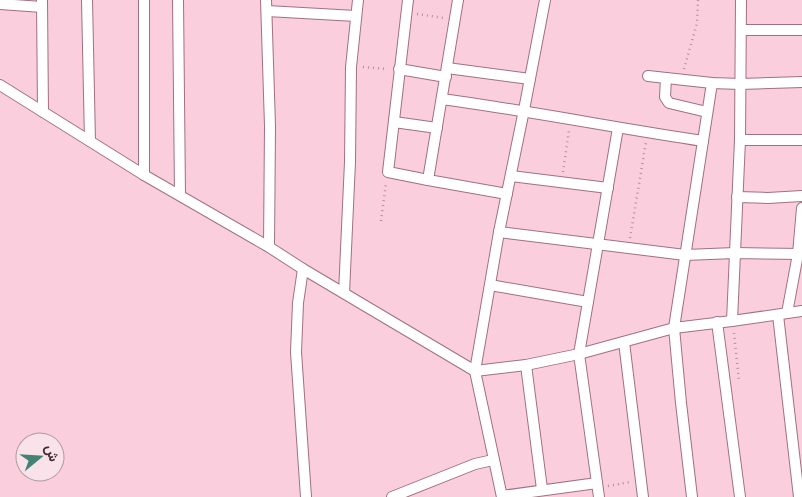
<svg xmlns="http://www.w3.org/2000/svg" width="802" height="497" font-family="'Asap Condensed',Vazirmatn,sans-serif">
<rect width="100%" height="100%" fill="#fbcedd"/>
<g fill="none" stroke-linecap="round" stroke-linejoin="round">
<g stroke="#a17081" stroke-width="12">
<g id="street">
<polyline points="42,0 43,112"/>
<polyline points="87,0 90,141"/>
<polyline points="144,0 144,175"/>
<polyline points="178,0 180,195"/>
<polyline points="266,0 270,126 269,247"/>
<polyline points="408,0 388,172 428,180"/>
<polyline points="458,0 428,180 507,194"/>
<polyline points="0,4 42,7"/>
<polyline points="267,11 356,16"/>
<polyline points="741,30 802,30"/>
<polyline points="447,68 530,79"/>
<polyline points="399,69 446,77"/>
<polyline points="648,76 712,83 740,84 802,82"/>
<polyline points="666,78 665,97 669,103 707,112"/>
<polyline points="0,85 144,175 269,247 303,269 475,371 526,365 579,354 674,328 732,321 802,311"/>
<path d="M442 99C530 111 616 128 703 141"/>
<polyline points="394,122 437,128"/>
<polyline points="740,140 802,140"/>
<polyline points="511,176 608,188"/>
<polyline points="737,197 768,198 802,196"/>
<polyline points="499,232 685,255 735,253 802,254"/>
<polyline points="303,269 298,303 296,352 306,497"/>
<polyline points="490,285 588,302"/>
<polyline points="344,293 350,162 351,67 358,0"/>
<polyline points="787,313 798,254 802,208"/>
<polyline points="778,315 799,497"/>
<polyline points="732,321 740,140 741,0"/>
<polyline points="717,322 740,497"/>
<polyline points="624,342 643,497"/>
<polyline points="526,365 542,489"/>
<polyline points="502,496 597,483"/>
<polyline points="392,497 475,464 493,460"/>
<polyline points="502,497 475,371 499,232 524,110 545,0"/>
<polyline points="599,497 579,354 618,128"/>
<polyline points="692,497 681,403 674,328 712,83"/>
</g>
</g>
<g stroke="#b4909c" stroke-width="2.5" stroke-dasharray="1 4" stroke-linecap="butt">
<polyline points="417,14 444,18"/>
<polyline points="363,67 387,69"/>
<polyline points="684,69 697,23 698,0"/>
<polyline points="563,172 569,130"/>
<polyline points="381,221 386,183"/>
<polyline points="630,238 646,142"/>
<polyline points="734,333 739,381"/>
<polyline points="608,486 630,482"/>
</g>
<use href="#street" stroke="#fff" stroke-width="10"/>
</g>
<g transform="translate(40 457) rotate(72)"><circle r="24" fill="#f9e2e9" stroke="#af99a0"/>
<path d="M0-4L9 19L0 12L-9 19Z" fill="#418374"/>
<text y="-8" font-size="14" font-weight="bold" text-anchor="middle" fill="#402b32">ش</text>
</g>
</svg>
